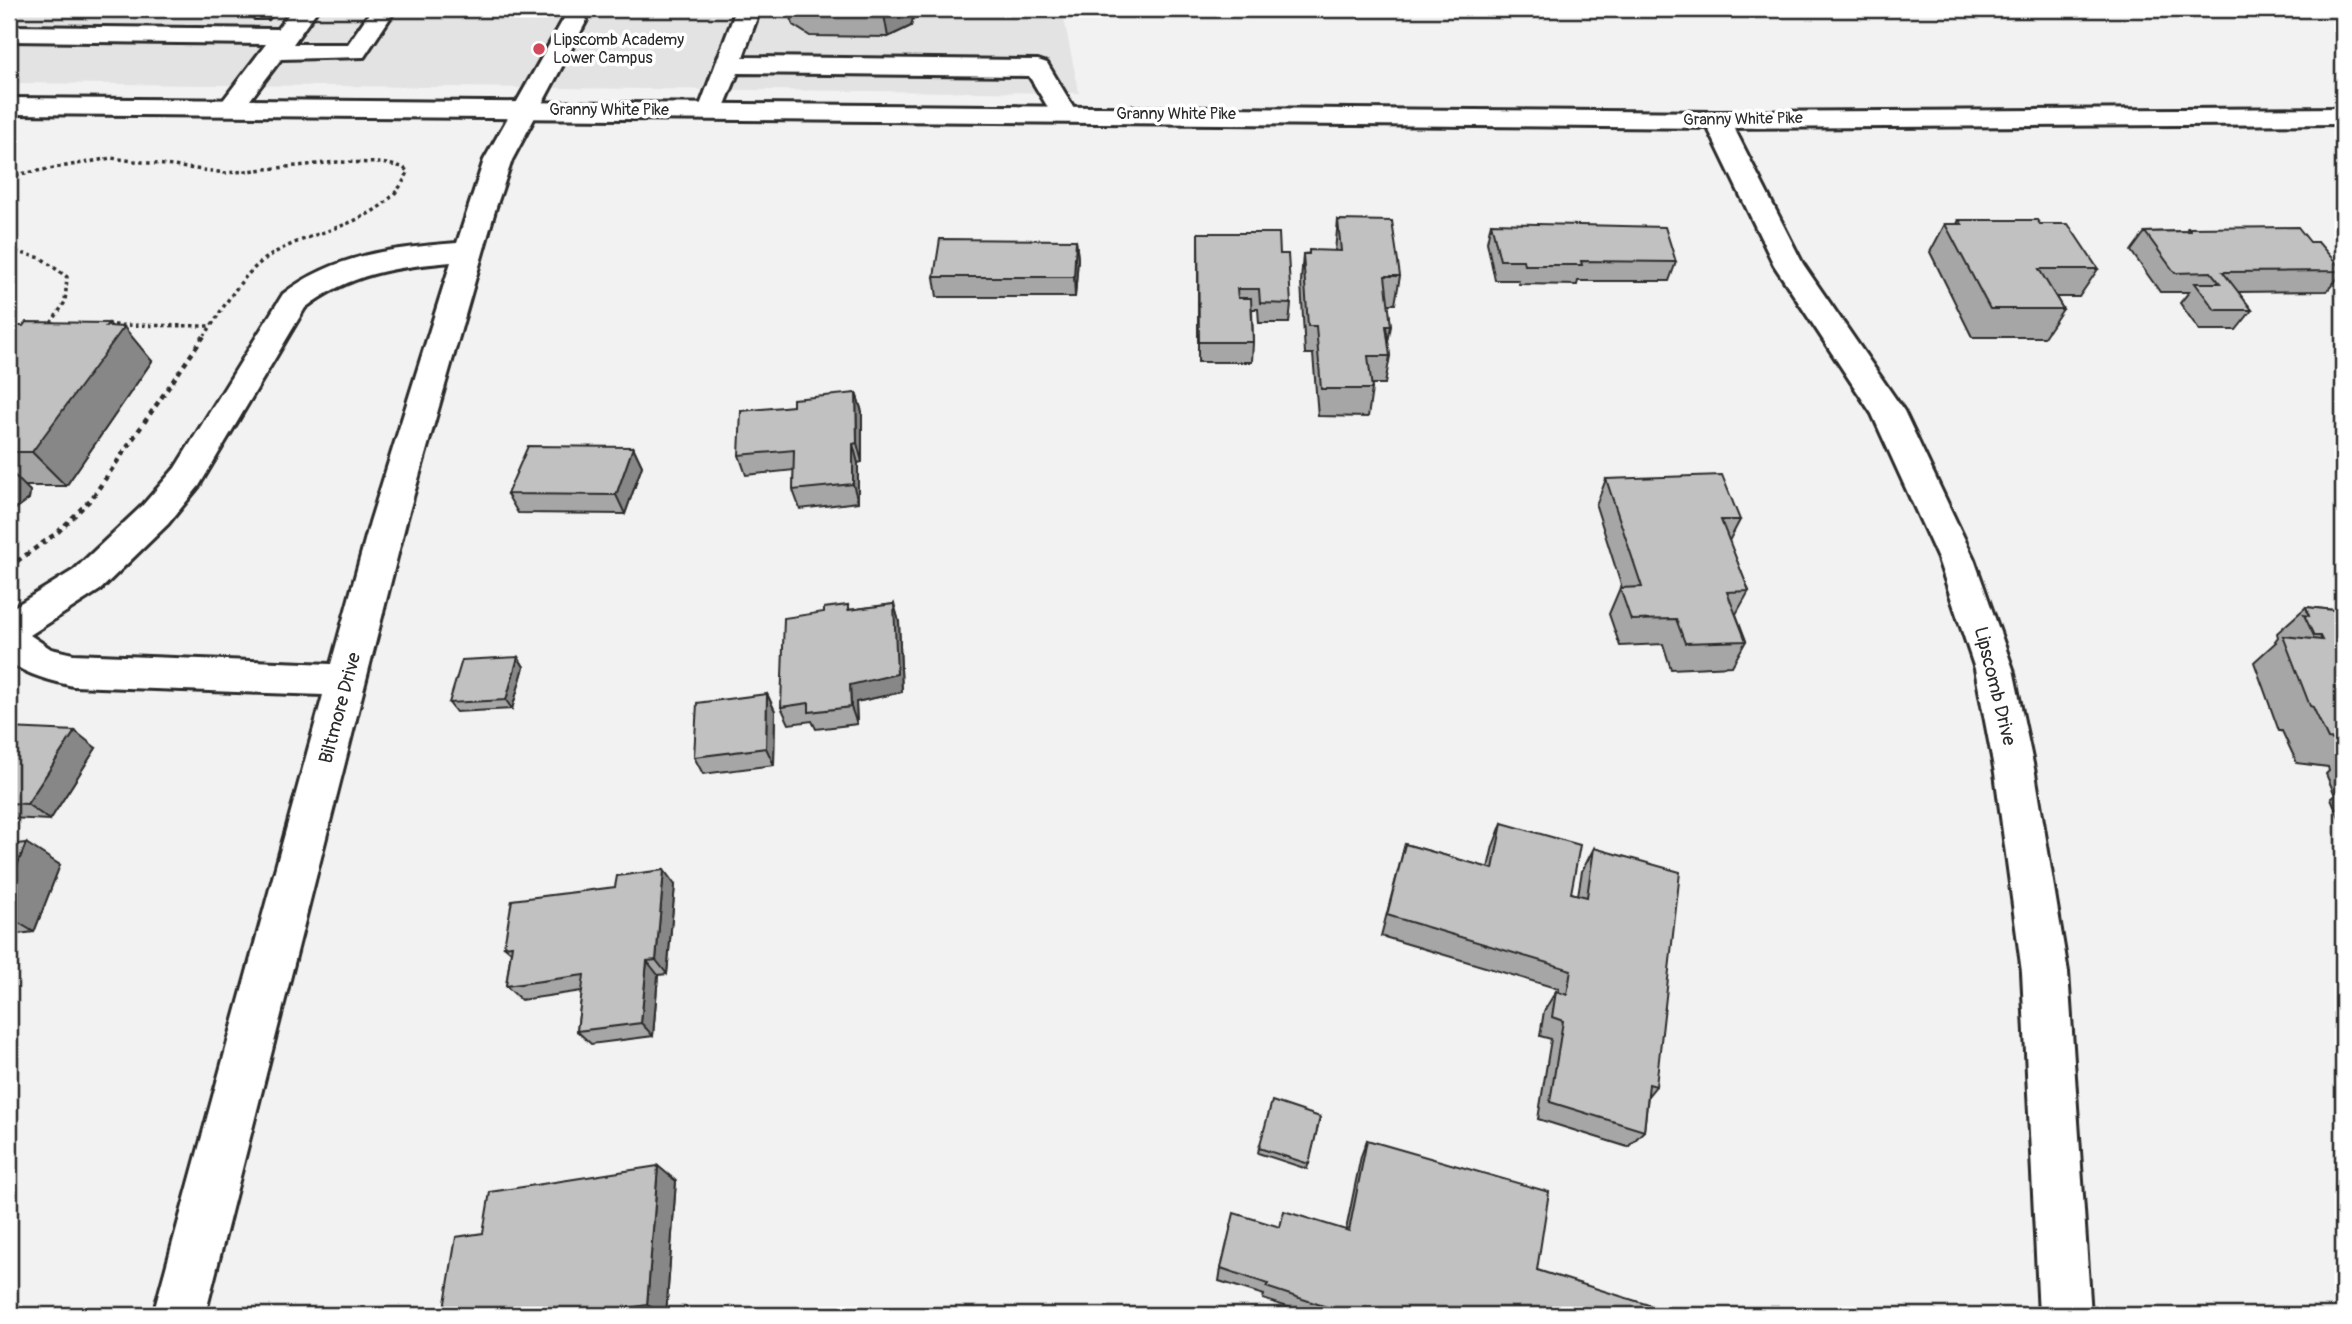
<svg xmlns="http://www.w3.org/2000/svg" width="2352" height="1324" font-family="Pangolin,sans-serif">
<rect width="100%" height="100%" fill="#f2f2f2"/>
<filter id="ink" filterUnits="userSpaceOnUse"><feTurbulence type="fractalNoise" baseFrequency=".0143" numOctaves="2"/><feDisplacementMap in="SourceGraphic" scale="14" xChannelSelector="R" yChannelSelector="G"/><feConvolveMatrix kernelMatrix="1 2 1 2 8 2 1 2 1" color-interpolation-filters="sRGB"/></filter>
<g filter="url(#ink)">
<polygon fill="#e3e3e3" points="9,9 1062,9 1079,93 9,83"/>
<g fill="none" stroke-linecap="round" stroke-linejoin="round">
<g stroke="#2b2b2b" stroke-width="6">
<g id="minor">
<polygon points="293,9 318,9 293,44 348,44 372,9 396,9 364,57 281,59 240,113 222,113 218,107 266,44 9,41 9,26 277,29"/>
<polygon points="733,9 757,9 757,18 743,57 1038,60 1047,63 1077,113 1073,119 1055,119 1029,76 738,73 720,117 702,117 698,111 733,18"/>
<path d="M575 13 584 15 587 20 512 160 496 207 406 522 205 1315H153L323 695 73 686C51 681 28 675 9 662V610L74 570 142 506 175 468 283 294C335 254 394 248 457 243L484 160 563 20 566 15ZM451 262 370 522 331 664 73 654 51 649 30 635 100 590 168 524 199 486 305 308C350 273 396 267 451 262Z"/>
<polygon points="1717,112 1727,114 1730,120 1803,264 1904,411 1974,559 2013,669 2035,773 2068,972 2091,1315 2039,1315 2022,972 1995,773 1975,669 1938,559 1872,414 1774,265 1704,120 1707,114"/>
</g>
</g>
<g stroke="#2b2b2b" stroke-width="6">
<polygon id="major" points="9,98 1717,112 2343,108 2343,124 1717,128 9,114"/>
</g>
<g stroke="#2b2b2b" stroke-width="3.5" stroke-dasharray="3.5 3.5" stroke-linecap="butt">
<path d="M9 176 111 158 226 173 337 162 381 163 403 167 408 172C384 229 311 226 265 259 239 278 223 309 205 335"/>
<polyline points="9,250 41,258 67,277 65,302 50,325"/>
<polyline points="107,325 210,326"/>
</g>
<polyline stroke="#2b2b2b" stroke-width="4.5" stroke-dasharray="5 5" stroke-linecap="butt" points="9,567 58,532 92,498 206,333"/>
<use href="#minor" fill="#fff" fill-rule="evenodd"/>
<use href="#major" fill="#fff" fill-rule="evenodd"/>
</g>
<g fill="#a6a6a6" stroke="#2b2b2b" stroke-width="2">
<polygon points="247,9 278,9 269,20 254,20"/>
<polygon points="789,9 940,9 939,14 914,14 911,26 888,37 810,36 793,25"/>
<polygon points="1094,9 1154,9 1115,13 1114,9 1094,11"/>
<polygon points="1338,220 1400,276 1395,304 1388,304 1391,326 1388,342 1390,356 1385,384 1371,384 1372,389 1368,417 1318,416 1313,354 1305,354 1301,282 1303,254 1335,251"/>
<polygon points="1959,220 2040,224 2098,269 2079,297 2056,297 2063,309 2044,337 1972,337 1930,252 1945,224 1957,224"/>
<polygon points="1491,223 1676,262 1669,281 1578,281 1577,285 1519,284 1518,280 1495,280 1487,242"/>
<polygon points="2188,228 2310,242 2343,272 2327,291 2238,292 2252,310 2236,330 2199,330 2180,303 2189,292 2160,292 2131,251 2145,232 2185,231"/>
<polygon points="1198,233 1280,254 1291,304 1289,323 1259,323 1258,309 1252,309 1253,342 1252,362 1198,362"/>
<polygon points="1076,240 1078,259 1075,297 937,297 934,277"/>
<polygon points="9,326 112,327 152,361 66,486 24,486 30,491 29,499 14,510 9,510"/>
<polygon points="856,393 862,412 862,462 858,463 858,502 800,509 793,490 794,470 746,475 739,455 793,406"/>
<polygon points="633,447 642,466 625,514 518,513 507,494"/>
<polygon points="1606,479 1740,520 1729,541 1749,591 1736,614 1746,641 1732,666 1671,669 1663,644 1620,646 1609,614 1620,588 1622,588 1596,506"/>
<polygon points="894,604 899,622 902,692 856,702 857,724 816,729 812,721 789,724 781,707 824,612 848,605 850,610"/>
<polygon points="2306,607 2343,611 2343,827 2331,798 2335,795 2326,774 2329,771 2328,767 2297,763 2282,731 2279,731 2254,662 2276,642 2275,641 2278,637 2277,633"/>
<polygon points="518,657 524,667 512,709 456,712 449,703"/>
<polygon points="767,694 775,711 774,765 703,774 694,757"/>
<polygon points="9,728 96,748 50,820 9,818"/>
<polygon points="1502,823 1571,893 1578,895 1582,871 1594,848 1656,1086 1648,1096 1644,1131 1628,1147 1538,1119 1551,1039 1540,1036 1544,1011 1556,991 1559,992 1559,989 1381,936 1405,844 1488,868 1493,846"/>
<polygon points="9,845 60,865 34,932 9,935"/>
<polygon points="675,885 667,974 658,975 653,1036 591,1044 577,1031 582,991 521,1000 506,986 511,952 504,946"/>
<polygon points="1320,1117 1307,1169 1258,1153 1259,1148"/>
<polygon points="1367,1140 1537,1270 1668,1315 1312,1315 1263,1299 1264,1295 1219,1281 1221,1268 1280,1227 1346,1230 1361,1156"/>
<polygon points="676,1181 666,1315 443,1315"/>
</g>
<g fill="#878787" stroke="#2b2b2b" stroke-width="2">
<polygon points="263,9 278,9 269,20"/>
<polygon points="883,9 913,9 914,14 911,26 888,37"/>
<polygon points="1076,240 1078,259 1075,297 1074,277"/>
<polygon points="109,323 118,334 124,327 152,361 66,486 32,452"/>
<polygon points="856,393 862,412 862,462 857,443"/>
<polygon points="853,444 858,463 858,502 853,484"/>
<polygon points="633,447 642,466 625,514 616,495"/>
<polygon points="9,470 30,491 29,499 14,510 9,505"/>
<polygon points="894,604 899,622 902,692 856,702 857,724 851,707 850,685"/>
<polygon points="518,657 524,667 512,709 506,700"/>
<polygon points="767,694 775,711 774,765 766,748"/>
<polygon points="75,731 96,748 50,820 27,804"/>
<polygon points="26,843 60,865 34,932 9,917 9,886"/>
<polygon points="664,870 675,885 667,974 656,960"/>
<polygon points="647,961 658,975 653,1036 641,1023"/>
<polygon points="658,1166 676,1181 666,1315 647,1305"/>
</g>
<g fill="#c1c1c1" stroke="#2b2b2b" stroke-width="2">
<polygon points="1338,220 1392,221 1400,276 1385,276 1391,326 1386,326 1390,356 1368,356 1372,389 1321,389 1316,326 1308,326 1303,254 1309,254 1309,250 1341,251"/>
<polygon points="1959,220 2037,220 2040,224 2068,224 2098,269 2039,269 2063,309 1990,309 1945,224 1962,224"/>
<polygon points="1491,223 1665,227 1676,262 1581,261 1582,265 1524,265 1523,260 1500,260"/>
<polygon points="2298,227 2310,242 2318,242 2343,271 2223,272 2252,310 2215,310 2195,283 2220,283 2211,272 2175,273 2145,232 2190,231 2188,228"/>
<polygon points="1198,233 1279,233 1280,254 1288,254 1291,304 1260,303 1259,289 1237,289 1238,298 1251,298 1253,342 1199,342"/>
<polygon points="940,239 1076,240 1074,277 934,277"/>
<polygon points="26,322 109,323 106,326 124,327 32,452 9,452 9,326 23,326"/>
<polygon points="856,393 857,443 853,444 853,484 793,490 794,450 739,455 741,411 793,406 793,399"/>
<polygon points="528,446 633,447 616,495 507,494"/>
<polygon points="1722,475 1740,520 1721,520 1749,591 1727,592 1746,641 1685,643 1676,619 1631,620 1620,588 1642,587 1606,479"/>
<polygon points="894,604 897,674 850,685 851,707 809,712 809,703 781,707 784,618 824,612 824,608 848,605 848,610"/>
<polygon points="2306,607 2343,611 2343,741 2328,739 2313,707 2310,706 2283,636 2322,640 2320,636 2314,636 2304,615 2309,616"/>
<polygon points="518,657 506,700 449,703 462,660"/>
<polygon points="767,694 766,748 694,757 697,703"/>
<polygon points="9,728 75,731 27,804 9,803"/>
<polygon points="1502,823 1580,845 1571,893 1587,897 1594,848 1680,872 1656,1086 1649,1084 1644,1131 1550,1102 1563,1021 1552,1017 1556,991 1567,995 1571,970 1387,915 1405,844 1493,869"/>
<polygon points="26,843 9,886 9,845"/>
<polygon points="664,870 656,960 647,961 641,1023 577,1031 584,975 506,986 512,945 504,946 512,900 615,887 617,876"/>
<polygon points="1272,1101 1320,1117 1309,1164 1259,1148"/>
<polygon points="1367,1140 1549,1192 1537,1270 1668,1311 1668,1315 1351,1315 1266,1287 1268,1284 1221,1268 1234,1213 1280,1227 1284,1211 1349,1231"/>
<polygon points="658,1166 647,1305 584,1315 443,1315 456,1237 483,1233 490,1192"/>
</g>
</g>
<circle fill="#d1495b" stroke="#fff" stroke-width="2.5" cx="539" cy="49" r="7"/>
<g text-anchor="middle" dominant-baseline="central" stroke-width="7" stroke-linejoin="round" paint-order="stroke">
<g font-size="16" fill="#2b2b2b" stroke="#fff" text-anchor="start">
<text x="553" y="40">Lipscomb Academy<tspan x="553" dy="18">Lower Campus</tspan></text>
</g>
<g font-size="16" fill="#2b2b2b" stroke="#fff">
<text x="609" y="110">Granny White Pike</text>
<text x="1176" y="114">Granny White Pike</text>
<text transform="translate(1743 119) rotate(-1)">Granny White Pike</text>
</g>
<g font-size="19" fill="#2b2b2b" stroke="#fff">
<text transform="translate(1995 686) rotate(76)">Lipscomb Drive</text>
<text transform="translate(340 708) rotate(-75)">Biltmore Drive</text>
</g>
</g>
<rect width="2352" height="1324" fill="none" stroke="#fff" stroke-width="35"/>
<rect x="18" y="18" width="2317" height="1289" fill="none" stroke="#2b2b2b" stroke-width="2.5" filter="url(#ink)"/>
</svg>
